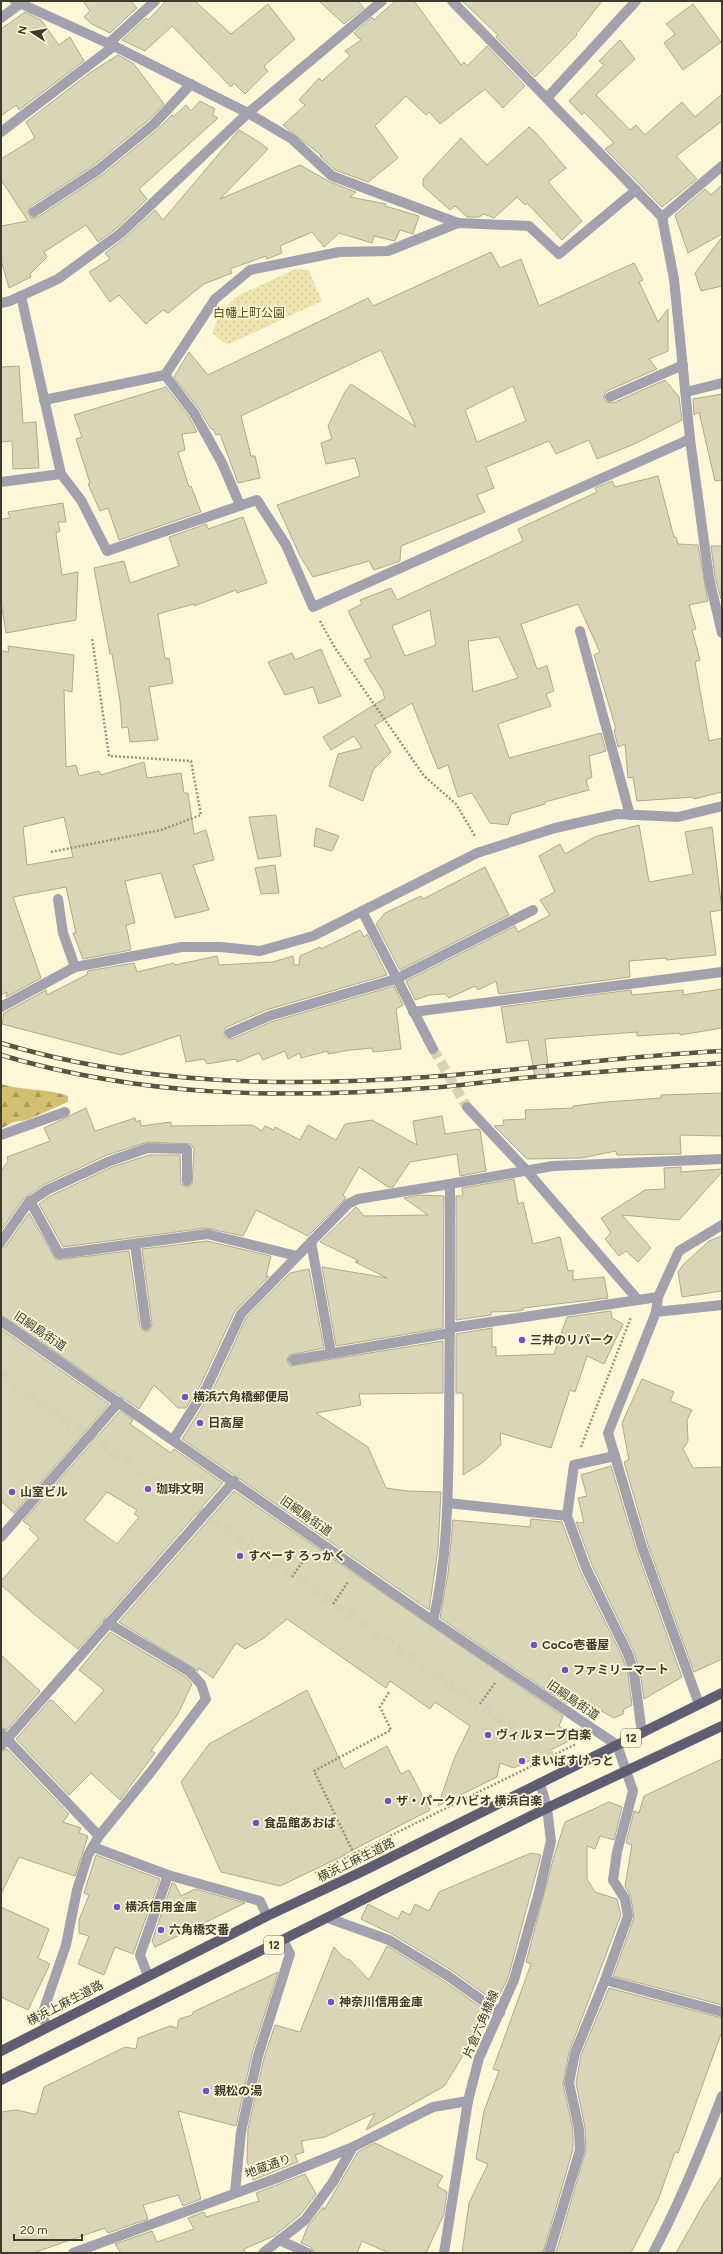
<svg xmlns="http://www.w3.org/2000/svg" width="723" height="2254" font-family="Figtree,'Noto Sans JP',sans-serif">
<defs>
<pattern id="grass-dots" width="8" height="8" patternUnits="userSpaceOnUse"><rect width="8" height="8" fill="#eee4b0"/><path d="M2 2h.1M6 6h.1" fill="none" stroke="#cdc498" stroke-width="1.8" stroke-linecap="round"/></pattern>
<pattern id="forest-firs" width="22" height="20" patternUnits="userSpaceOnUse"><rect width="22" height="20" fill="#d0c06f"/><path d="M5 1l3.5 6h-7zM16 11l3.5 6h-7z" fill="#aa9d5c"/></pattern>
</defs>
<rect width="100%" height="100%" fill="#fdf7d8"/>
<polygon fill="url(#grass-dots)" points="296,269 309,270 322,301 227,345 212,333 221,311 237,296"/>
<path fill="url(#forest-firs)" d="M1 1084C23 1091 47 1088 68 1096V1102L27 1120 13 1122 1 1129Z"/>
<g fill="#dbd5b7" stroke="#afaa8c" fill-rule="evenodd">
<polygon points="83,1 131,1 137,8 110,33 92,24 84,17 90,11"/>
<polygon points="166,1 195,1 231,34 268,4 295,39 264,66 268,71 245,94 234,83 231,87 172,26 145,51 122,40 146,18 148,20"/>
<polygon points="319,1 358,1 364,8 344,24"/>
<polygon points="395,1 414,1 461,65 464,62 467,66 487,46 525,86 503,108 485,89 440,124 429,112 426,115 406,96 375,126 398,158 368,182 335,170 320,156 322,156 283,125 305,105 299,100 319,78 322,81 350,56 345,51 361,40 354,33 372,17 374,20"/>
<polygon points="462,1 602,1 576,34 577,35 535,77 496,37 498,35"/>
<polygon points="693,4 721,42 683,70 664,43 675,34 666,24"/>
<polygon points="25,12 41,20 59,45 70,37 84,61 19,110 16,105 1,116 1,29"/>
<polygon points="620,40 635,59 596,95 630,130 636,125 645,135 682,102 695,117 722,94 722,121 676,156 697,179 662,207 605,149 614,143 584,112 582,115 569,101 604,65 599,61"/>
<polygon points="118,55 133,63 164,104 150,119 94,165 30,207 28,212 31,218 38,217 102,175 158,129 172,115 173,117 186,105 191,111 200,101 215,109 212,115 218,118 139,189 147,199 117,228 98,242 86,225 44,252 47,257 30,274 31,277 9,288 1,260 1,226 28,221 1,180 1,159 35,138 26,122 91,72"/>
<polygon points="529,127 537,134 566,168 548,182 582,221 562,240 527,203 525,205 517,197 494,218 484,214 479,217 467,217 455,206 450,210 423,186 423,179 461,138 487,165"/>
<polygon points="239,130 259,142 268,149 220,199 300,165 330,182 356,192 350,197 386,204 385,206 419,216 413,234 400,230 395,241 374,236 372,243 339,233 324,247 312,232 280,246 282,253 267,259 266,256 230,269 232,273 204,284 168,313 163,310 146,324 119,295 110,302 89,272 110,259 105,253 125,238 155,210 163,220"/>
<polygon points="722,185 722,234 688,253 675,215 705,189 711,195"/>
<polygon points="722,237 722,286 701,291 695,273"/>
<path d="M491 252 500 268 521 259 539 306 634 263 643 280 639 282 658 322 668 309V351L649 359 657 369 607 391 605 393 604 399 606 402 613 403 665 380 679 397 682 420 632 445 597 459 589 440 556 454 549 441 486 467 494 488 477 495 485 512 401 546 400 561 374 570 369 561 313 577 300 556 277 505 360 476 355 458 326 464 321 443 332 439 328 426 345 392 351 384 416 427 381 350 241 416 251 456H255L260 478 238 483 220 434 216 435 213 429H211L199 409 174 377 189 352 208 375 368 298 373 306ZM513 386 526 421 477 442 465 410Z"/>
<polygon points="19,366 23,423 36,422 39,468 13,469 12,441 1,442 1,367"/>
<polygon points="166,387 189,417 197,432 182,434 185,450 178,452 189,487 191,486 201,512 119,540 108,508 100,511 88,484 90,483 76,439 82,437 74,415"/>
<polygon points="722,394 722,480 715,481 699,412 694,415 693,399"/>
<path d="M658 476 674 537H676L678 544 698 545 708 601 689 605 696 629 692 630 700 660 695 662 709 741 722 738V792L694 799V797L637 801 633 777 628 778 625 744 618 747 614 730 616 729 594 655 600 652 578 604 521 624 537 669 547 666 554 691 546 694 551 706 498 724 509 758 601 733 606 751 589 756 592 777 586 780 589 790 545 802V804L511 814 508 825 490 823 472 793 458 797 448 765 438 769 412 703 375 725 391 752 373 770 363 801 329 786 338 754 362 748 354 736 331 750 323 737 385 698 383 694 384 693 364 660 371 657 348 611 362 604 360 600 391 588 397 600 523 541 518 529 597 492 595 488 612 481 615 487ZM430 610 436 645 405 656 392 626ZM499 637 518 678 473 692 468 641Z"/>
<polygon points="63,503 66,522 58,522 60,531 56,533 62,575 78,572 76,620 6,633 1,602 1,519 10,518 8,512"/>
<polygon points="243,517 267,583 237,593 236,590 194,606 194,604 158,614 165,659 169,658 173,683 149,687 158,740 130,742 128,727 122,728 120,701 112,654 110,654 94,568 124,561 130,583 179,566 169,537 206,524 208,529"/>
<polygon points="711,546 722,546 721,599 715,577"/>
<path d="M8 646 74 655 72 692 64 690 66 767 76 765 79 776 99 771 101 775 144 762 147 778 181 773 184 793H188L194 834 206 830 214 860 193 865 209 910 175 918 161 873 125 881 135 923 126 925 131 950 83 959 73 933H76L66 887 13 897 41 978 6 997 7 992 1 995V651L9 652ZM64 817 73 857 27 865 23 827Z"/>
<polygon points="321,649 341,696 319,704 313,687 285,695 268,662 292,653 295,660"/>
<polygon points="276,815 281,856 258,859 249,817"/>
<polygon points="639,825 649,882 693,874 685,832 712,827 722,910 710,912 716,955 666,960 666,958 629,961 630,977 499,994 496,981 478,990 475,986 449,998 445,994 429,995 415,1000 406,981 515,926 518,932 550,915 540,900 555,892 539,856 560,844 565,854 594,837"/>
<polygon points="316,828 339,836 332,851 314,846"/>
<polygon points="275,865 279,893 261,894 255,868"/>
<polygon points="485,867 509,915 400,970 376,924 385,913 421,896 423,899"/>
<polygon points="360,930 364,937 367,934 387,975 266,1010 227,1027 225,1029 224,1035 226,1038 232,1039 271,1022 394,986 403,1005 396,1009 401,1049 373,1052 372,1048 350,1050 328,1054 328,1051 301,1058 300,1053 288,1059 285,1051 263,1060 259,1053 237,1062 236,1059 207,1064 204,1059 186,1062 180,1035 121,1055 2,1024 4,1013 46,990 47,995 88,974 87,971 134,963 137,972 174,963 175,965 217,956 219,965 273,962 293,956 294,965 299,965 300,956 320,947 321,949"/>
<polygon points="722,989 722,1028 680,1035 680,1033 637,1036 637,1032 545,1039 549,1074 535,1076 528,1040 507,1043 501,1007 631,990 632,995 683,990 683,995"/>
<polygon points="722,1093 722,1136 680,1135 681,1154 617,1155 616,1151 581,1158 527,1159 494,1126 504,1125 503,1120 526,1119 525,1110 573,1108 573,1106 606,1102 661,1098 661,1095"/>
<polygon points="86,1108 95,1131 135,1118 136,1122 140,1120 141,1126 171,1122 171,1126 252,1125 262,1131 265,1126 274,1130 275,1127 300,1140 308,1125 336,1140 345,1124 372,1120 417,1145 413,1121 442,1116 445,1134 478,1129 480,1130 486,1171 460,1176 457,1154 410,1162 393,1187 388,1187 359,1167 343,1195 346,1198 308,1236 256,1210 243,1236 206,1228 63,1247 39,1204 50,1196 112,1167 149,1155 180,1155 181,1184 187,1187 192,1185 194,1149 191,1144 148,1142 107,1155 43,1185 23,1199 1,1231 1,1171 8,1161 7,1157 50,1141 44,1128"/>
<polygon points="681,1167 681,1172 722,1169 722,1172 679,1220 622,1215 651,1248 638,1262 626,1251 619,1256 605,1239 611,1233 601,1218 645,1190 665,1189 664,1168"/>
<polygon points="514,1179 518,1204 523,1202 533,1244 560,1237 568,1271 573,1270 573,1280 604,1277 608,1298 523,1308 523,1310 518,1311 491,1312 491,1315 456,1320 456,1196 463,1196 462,1188"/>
<polygon points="420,1195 444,1196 443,1328 336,1346 322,1267 387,1278 355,1262 359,1261 320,1242 356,1207 364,1216 428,1215 404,1198"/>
<polygon points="29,1213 56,1260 129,1251 140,1326 144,1331 150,1330 152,1324 142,1249 207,1241 271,1256 266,1277 269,1276 235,1311 201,1384 186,1408 178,1408 154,1385 139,1409 1,1315 1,1248 6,1246"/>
<polygon points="722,1236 722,1291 682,1297 678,1272 683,1265 709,1241"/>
<polygon points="309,1269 324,1348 289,1355 287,1361 290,1366 443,1341 443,1393 359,1394 361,1405 316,1413 368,1447 386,1488 407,1491 441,1492 438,1549 429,1610 182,1439 213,1390 246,1318 290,1273"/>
<polygon points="611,1311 612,1318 623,1324 604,1364 587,1356 575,1392 570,1390 551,1448 500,1433 501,1445 482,1463 463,1475 463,1393 456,1393 456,1334 492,1328 492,1347 496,1347 496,1356 554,1354 567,1317"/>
<polygon points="1,1329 109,1404 14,1513 1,1501"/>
<polygon points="642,1379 674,1392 670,1401 692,1410 687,1420 688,1441 683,1449 693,1468 722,1467 722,1659 694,1672 648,1545 624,1462 629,1460 622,1423"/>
<path d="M120 1411 133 1420 130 1424 171 1453 174 1449 223 1483 78 1649 34 1614 1 1585V1581L39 1538 29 1529 31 1527 23 1521ZM107 1492 137 1510 134 1514 139 1517 117 1544 84 1520Z"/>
<polygon points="611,1466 636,1549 682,1677 644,1699 640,1672 634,1652 592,1565 576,1522 584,1523 578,1498 587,1496 581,1475"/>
<polygon points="234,1491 563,1716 559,1726 575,1738 514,1768 500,1763 497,1777 438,1806 454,1759 470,1726 435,1702 430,1709 390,1681 386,1688 287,1619 264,1638 245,1649 236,1643 213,1678 199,1668 198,1671 119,1622"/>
<polygon points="531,1519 562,1522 580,1571 622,1656 628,1674 632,1705 624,1709 623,1714 614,1718 571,1694 567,1704 440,1618 448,1574 453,1520 530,1527"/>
<polygon points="110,1632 186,1677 192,1684 178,1714 151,1751 155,1753 120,1800 91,1773 69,1795 16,1739 50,1700 53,1701 75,1723 104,1690 79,1670"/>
<polygon points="1,1655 40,1691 7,1730 1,1727"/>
<polygon points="307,1690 344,1769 387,1746 401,1774 409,1770 430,1810 345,1854 345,1855 280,1886 221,1872 181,1782 209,1744"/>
<polygon points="7,1749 69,1814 63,1822 81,1828 79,1833 88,1836 75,1876 19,1857 1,1894 1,1752"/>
<polygon points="722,1759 722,2005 613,1976 634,1918 631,1898 625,1886 632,1845 626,1843 634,1811 639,1813 644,1796"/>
<polygon points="609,1802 622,1807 614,1840 600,1836 595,1849 587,1846 587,1879 595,1892 617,1899 621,1915 569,2052 563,2084 573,2130 573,2149 543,2253 462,2253 469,2203 488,2164 476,2159 484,2111 499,2071 493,2069 531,1964 526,1962 554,1856 565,1822"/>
<polygon points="531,1853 541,1855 508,1978 496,2002 451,1970 392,1934 361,1919 368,1904 398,1919 402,1911 410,1915 415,1904 429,1911 439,1892"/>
<polygon points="96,1855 160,1879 133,1954 115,1947 104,1975 78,1964 89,1936 79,1933 79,1920 89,1895 84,1893"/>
<polygon points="172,1883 175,1884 181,1896 195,1889 245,1903 155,1947 152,1941"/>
<polygon points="1,1907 49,1929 38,1958 50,1964 28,2010 1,1997"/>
<polygon points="387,1946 444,1981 489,2013 445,2085 441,2088 366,2130 375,2113 325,2137 301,2141 304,2152 295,2155 298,2162 253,2180 247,2161 248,2129 264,2058 275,2025 300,2032 334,1947 342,1956 348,1960 349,1959 369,1980"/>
<polygon points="278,1972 252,2054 236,2126 178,2111 201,2199 183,2206 178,2195 143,2205 148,2219 108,2233 105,2228 33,2253 1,2253 1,2112 16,2110 34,2114 37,2113 44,2087 125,2047 136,2049 138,2038 170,2026 177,2028 179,2019 192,2015 193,2012"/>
<polygon points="609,1988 722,2018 722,2031 678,2153 675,2152 658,2200 631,2253 556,2253 586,2150 585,2128 576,2083 581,2055"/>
<polygon points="375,2143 443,2176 437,2186 447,2192 444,2214 426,2253 389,2253 362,2241 357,2253 314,2253 311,2247 301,2243 308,2226 323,2207 324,2210 358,2152"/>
<polygon points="305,2174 316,2194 300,2215 274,2236 244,2249 245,2253 121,2253 115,2244 152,2231 157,2242 194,2229 188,2218 204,2212 206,2217 259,2201 256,2193"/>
<polygon points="722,2176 722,2253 676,2253 704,2203"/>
</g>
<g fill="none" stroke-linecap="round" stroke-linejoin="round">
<g stroke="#d7d1b6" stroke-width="10" stroke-dasharray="10 5" stroke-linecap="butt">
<polyline points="433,1049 467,1107"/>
<polyline points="1,1375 480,1704 551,1756"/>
</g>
<g stroke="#98947f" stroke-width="2.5" stroke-dasharray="2 2" stroke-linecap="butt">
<polyline points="320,621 335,648 424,776 456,804 475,836"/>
<polyline points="51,852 161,830 201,815 191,761 109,756 92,638"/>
<polyline points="581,1447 631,1317"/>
<polyline points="292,1577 308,1554"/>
<polyline points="333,1604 348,1582"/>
<polyline points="480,1704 495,1683"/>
<polyline points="354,1854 314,1771 391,1730 380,1707 389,1692"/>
<polyline points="315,1873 576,1744"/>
</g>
<g stroke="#a3a1ae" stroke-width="10">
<polyline points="15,1 114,46 248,113 292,139 332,176 458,223"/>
<polyline points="452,1 662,217 674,279 690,439 709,578 722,633"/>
<polyline points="1,18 20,4"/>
<polyline points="108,44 155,1"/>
<polyline points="547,98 636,1"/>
<polyline points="1,132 114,46"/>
<polyline points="34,212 98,170 154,124 191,84"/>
<polyline points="662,217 722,166"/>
<polyline points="21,296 61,474 81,500 107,551 257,500 286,545 313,607 690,439"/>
<polyline points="1,303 10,301 58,279 121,233 248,113 382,1"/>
<polyline points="165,375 215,299 250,270 339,252 388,251 458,223 529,226 559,254 636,190"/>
<polyline points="686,392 722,383"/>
<polyline points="610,397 683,365"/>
<polyline points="44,400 165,375 194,413 222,463 240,505"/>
<polyline points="1,482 61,474"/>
<polyline points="580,631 630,815"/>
<polyline points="58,899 63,933 75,967"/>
<polyline points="362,911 433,1049"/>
<polyline points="1,1007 75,967 182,947 220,947 260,951 313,936 477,853 555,828 617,814 678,817 722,806"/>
<polyline points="413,1012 722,972"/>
<polyline points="230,1033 269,1016 396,979 533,910"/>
<polyline points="467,1107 526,1170 638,1300"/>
<polyline points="1,1135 65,1112"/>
<polyline points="450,1184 553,1166 722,1159"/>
<polyline points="30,1201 59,1254 207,1234 297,1256"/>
<polyline points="1,1242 28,1203 47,1190 110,1161 148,1148 187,1149 187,1181"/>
<polyline points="311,1242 331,1353"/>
<polyline points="135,1244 146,1325"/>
<polyline points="656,1312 722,1305"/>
<polyline points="1,1321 433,1621 617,1745 633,1791 617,1852 613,1880 625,1899 628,1916 605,1980 575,2053 569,2083 579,2129 580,2150 549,2253"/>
<polyline points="450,1328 658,1297"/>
<polyline points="293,1360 450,1333"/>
<path d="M173 1440 207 1387 241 1314 348 1204 358 1199 450 1184C450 1265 450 1347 449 1428 448 1493 448 1558 433 1621"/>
<polyline points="615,1456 574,1465 567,1516 586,1568 628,1654 634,1673 642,1733"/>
<polyline points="448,1503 567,1516"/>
<polyline points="1,1537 119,1402"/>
<polyline points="699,1704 642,1547 608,1433 656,1312 658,1297 679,1251 722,1225"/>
<polyline points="1,1733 99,1836"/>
<polyline points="1,1746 234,1481"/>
<polyline points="93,1847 168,1875 260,1901 267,1916"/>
<polyline points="328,1918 389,1940 448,1976 500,2013"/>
<polyline points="148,1976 140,1955 168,1875"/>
<polyline points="605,1980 722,2012"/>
<polyline points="47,2027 42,2015 66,1945 77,1890 88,1855 99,1836 150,1773 206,1699 201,1684 190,1672 108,1623"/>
<polyline points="235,2192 241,2132 258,2056 290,1954 283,1940"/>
<polyline points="279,2240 308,2253"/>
<polyline points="73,2253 277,2178 353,2147 433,2107 468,2101"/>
<polyline points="263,2253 305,2220 333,2182 353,2147"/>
<polyline points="444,2253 468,2101 479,2058 514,1980 539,1892 551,1841 547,1808 540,1783"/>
<path d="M653 2253C680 2202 701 2150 722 2096"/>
</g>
<g stroke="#605c71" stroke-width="10">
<polyline points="1,2051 267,1916 361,1872 722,1693"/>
<polyline points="1,2080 547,1808 722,1726"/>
</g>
<g stroke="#575445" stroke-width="4.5">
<g id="rail">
<path d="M1 1043C139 1085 285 1087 428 1077 526 1070 624 1056 722 1051"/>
<path d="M1 1055C142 1097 282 1099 428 1088 459 1086 490 1081 522 1078 589 1072 655 1068 722 1063"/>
</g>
</g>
<use href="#rail" stroke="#fdf7d8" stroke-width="3" stroke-dasharray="9" stroke-linecap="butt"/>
</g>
<g fill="#774ec7" stroke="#fdf7d8" stroke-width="1.5">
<circle cx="522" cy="1340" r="4"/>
<circle cx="185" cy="1397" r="4"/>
<circle cx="200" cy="1423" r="4"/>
<circle cx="148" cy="1489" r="4"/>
<circle cx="12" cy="1492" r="4"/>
<circle cx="240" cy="1556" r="4"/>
<circle cx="534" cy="1645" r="4"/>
<circle cx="565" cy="1670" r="4"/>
<circle cx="488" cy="1735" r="4"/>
<circle cx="522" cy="1761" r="4"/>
<circle cx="388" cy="1801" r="4"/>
<circle cx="256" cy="1823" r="4"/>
<circle cx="117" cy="1907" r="4"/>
<circle cx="161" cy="1930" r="4"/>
<circle cx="331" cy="2002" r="4"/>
<circle cx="206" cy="2091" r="4"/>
</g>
<g text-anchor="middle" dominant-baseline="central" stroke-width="3.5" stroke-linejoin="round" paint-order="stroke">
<g fill="#fdf7d8" stroke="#777361" stroke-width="1">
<rect x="621" y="1729" width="20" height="18" rx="3"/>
<rect x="264" y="1936" width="20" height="18" rx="3"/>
</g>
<g font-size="11" font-weight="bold" fill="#3d3a2e">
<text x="631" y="1738">12</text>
<text x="274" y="1945">12</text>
</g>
<g font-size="12" fill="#5c5012" stroke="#fdf7d8">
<text x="249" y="313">白幡上町公園</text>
</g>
<g font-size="12" fill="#3d3a2e" stroke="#fdf7d8">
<text transform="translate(40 1331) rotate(34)">旧綱島街道</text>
<text transform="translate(306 1516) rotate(35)">旧綱島街道</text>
<text transform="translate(573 1700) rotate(34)">旧綱島街道</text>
<text transform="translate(356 1860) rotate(-26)">横浜上麻生道路</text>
<text transform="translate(65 2003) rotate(-27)">横浜上麻生道路</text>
<text transform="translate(481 2024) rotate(-67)">片倉六角橋線</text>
<text transform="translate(268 2166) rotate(-20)">地蔵通り</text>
</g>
<g font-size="12" font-weight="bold" fill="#3d3a2e" stroke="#fdf7d8" text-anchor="start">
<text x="530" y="1340">三井のリパーク</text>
<text x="193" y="1397">横浜六角橋郵便局</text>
<text x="208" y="1423">日高屋</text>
<text x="156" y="1489">珈琲文明</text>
<text x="20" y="1492">山室ビル</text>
<text x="248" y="1556">すぺーす ろっかく</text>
<text x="542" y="1645">CoCo壱番屋</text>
<text x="573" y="1670">ファミリーマート</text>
<text x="496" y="1735">ヴィルヌーブ白楽</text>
<text x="530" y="1761">まいばすけっと</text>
<text x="396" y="1801">ザ・パークハビオ 横浜白楽</text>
<text x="264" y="1823">食品館あおば</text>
<text x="125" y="1907">横浜信用金庫</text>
<text x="169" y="1930">六角橋交番</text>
<text x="339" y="2002">神奈川信用金庫</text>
<text x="214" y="2091">親松の湯</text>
</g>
</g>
<rect width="723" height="2254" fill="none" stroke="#3d3a2e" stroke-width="4"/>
<g transform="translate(32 32) rotate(282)" stroke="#fdf7d8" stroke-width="3" paint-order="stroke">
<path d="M0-3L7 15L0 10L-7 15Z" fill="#3d3a2e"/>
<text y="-6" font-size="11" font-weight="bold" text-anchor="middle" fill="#3d3a2e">N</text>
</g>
<path d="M14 2234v6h68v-6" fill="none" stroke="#3d3a2e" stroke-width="2"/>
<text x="20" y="2234" font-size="12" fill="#3d3a2e" stroke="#fdf7d8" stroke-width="3" paint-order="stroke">20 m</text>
</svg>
